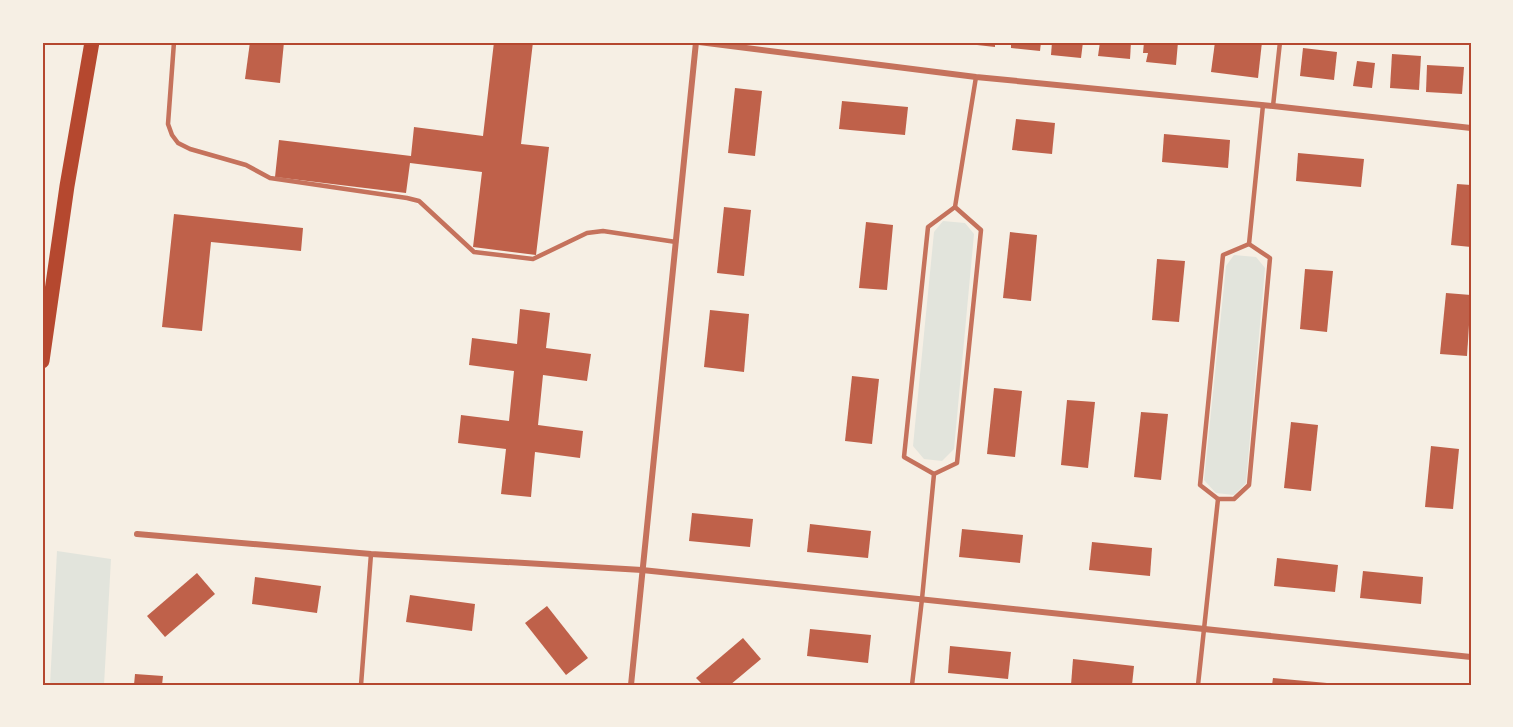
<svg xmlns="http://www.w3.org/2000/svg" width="1513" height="727" font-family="'Fira Sans',sans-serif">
<rect width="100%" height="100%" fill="#f6efe4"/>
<g fill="#e2e4dc">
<polygon points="943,221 965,223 974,234 954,449 942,461 924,459 913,446 934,232"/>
<polygon points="1234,255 1256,257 1265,268 1246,483 1234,495 1216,493 1204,480 1226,266"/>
<polygon points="57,551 111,559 104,685 50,685"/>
</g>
<g fill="#bf614a">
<polygon points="250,42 284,42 280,83 245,79"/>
<polygon points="494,42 533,42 521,144 549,147 536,255 473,247 482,172 410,163 406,193 275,177 279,140 411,156 414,127 483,136"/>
<polygon points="968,42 995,42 995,47 968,44"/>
<polygon points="1011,42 1041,42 1040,51 1011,48"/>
<polygon points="1052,42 1083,42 1081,58 1051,55"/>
<polygon points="1100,42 1131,42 1130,59 1098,56"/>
<polygon points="1144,42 1178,42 1176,65 1146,62 1148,53 1143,53"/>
<polygon points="1215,42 1262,42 1258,78 1211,72"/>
<polygon points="1303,48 1337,52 1334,80 1300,76"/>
<polygon points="1392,54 1421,56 1419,90 1390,88"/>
<polygon points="1357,61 1375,63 1372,88 1353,86"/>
<polygon points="1427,65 1464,67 1462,94 1426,92"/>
<polygon points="735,88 762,91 755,156 728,153"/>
<polygon points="842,101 908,107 905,135 839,129"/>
<polygon points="1016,119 1055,123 1052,154 1012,150"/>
<polygon points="1164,134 1230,140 1228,168 1162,162"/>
<polygon points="1298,153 1364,159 1361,187 1296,181"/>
<polygon points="1457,184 1471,185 1471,247 1451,245"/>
<polygon points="724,207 751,210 744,276 717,273"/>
<polygon points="174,214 303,228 301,251 211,242 202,331 162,327"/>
<polygon points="866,222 893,225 887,290 859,288"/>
<polygon points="1010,232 1037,235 1031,301 1003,298"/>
<polygon points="1157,259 1185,261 1179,322 1152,320"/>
<polygon points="1305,269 1333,271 1327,332 1300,329"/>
<polygon points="1446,293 1471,295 1467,356 1440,354"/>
<polygon points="520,309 550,313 546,348 591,354 587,381 543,375 538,425 583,431 580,458 535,452 531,497 501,494 506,449 458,443 461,415 509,421 514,371 469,365 472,338 517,344"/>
<polygon points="710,310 749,314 744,372 704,367"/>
<polygon points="852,376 879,379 872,444 845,441"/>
<polygon points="994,388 1022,391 1015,457 987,454"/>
<polygon points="1067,400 1095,402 1088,468 1061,465"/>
<polygon points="1141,412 1168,414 1161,480 1134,477"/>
<polygon points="1291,422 1318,425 1311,491 1284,488"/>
<polygon points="1431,446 1459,449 1453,509 1425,507"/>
<polygon points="692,513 753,519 750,547 689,541"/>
<polygon points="810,524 871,531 868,558 807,552"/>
<polygon points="962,529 1023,535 1020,563 959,557"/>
<polygon points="1092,542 1152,548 1150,576 1089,570"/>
<polygon points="1277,558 1338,565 1335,592 1274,586"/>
<polygon points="1363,571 1423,577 1421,604 1360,598"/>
<polygon points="197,573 215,594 165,637 147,616"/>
<polygon points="255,577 321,586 317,613 252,604"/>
<polygon points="410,595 475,604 472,631 406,622"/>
<polygon points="547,606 588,658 566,675 525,623"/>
<polygon points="810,629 871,635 868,663 807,656"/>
<polygon points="743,638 761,659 730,685 703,685 696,678"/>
<polygon points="950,646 1011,652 1008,679 948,673"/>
<polygon points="1073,659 1134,666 1132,685 1071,685"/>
<polygon points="135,674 163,676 162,685 134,685"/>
<polygon points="1273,678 1327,683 1327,685 1272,685"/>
</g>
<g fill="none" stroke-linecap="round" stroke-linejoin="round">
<g stroke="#c5725c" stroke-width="4.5">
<polyline points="174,42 168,124 172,135 178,143 190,149 246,165 270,178 407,198 419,201 474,252 533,259 587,233 603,231 676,242"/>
<polyline points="1273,106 1280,42"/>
<polyline points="934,474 904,457 928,227 955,207"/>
<polyline points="1218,499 1200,485 1223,255 1249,244"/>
<polyline points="361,685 371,554"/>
<polyline points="912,685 922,599 934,474 957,463 981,230 955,207 976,77"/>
<polyline points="1198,685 1218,499 1234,499 1249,485 1270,258 1249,244 1263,105"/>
</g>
<g stroke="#c5725c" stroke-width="6">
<polyline points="699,42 976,77 1273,106 1471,128"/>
<polyline points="137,534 371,554 642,570 1471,657"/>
<polyline points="631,685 696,42"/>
</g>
<polyline stroke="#b5482f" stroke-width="15" points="42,361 67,186 92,42"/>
</g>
<rect width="1513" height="727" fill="none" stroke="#f6efe4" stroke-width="87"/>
<rect x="44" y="44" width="1426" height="640" fill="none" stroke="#b5482f" stroke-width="2"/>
</svg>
